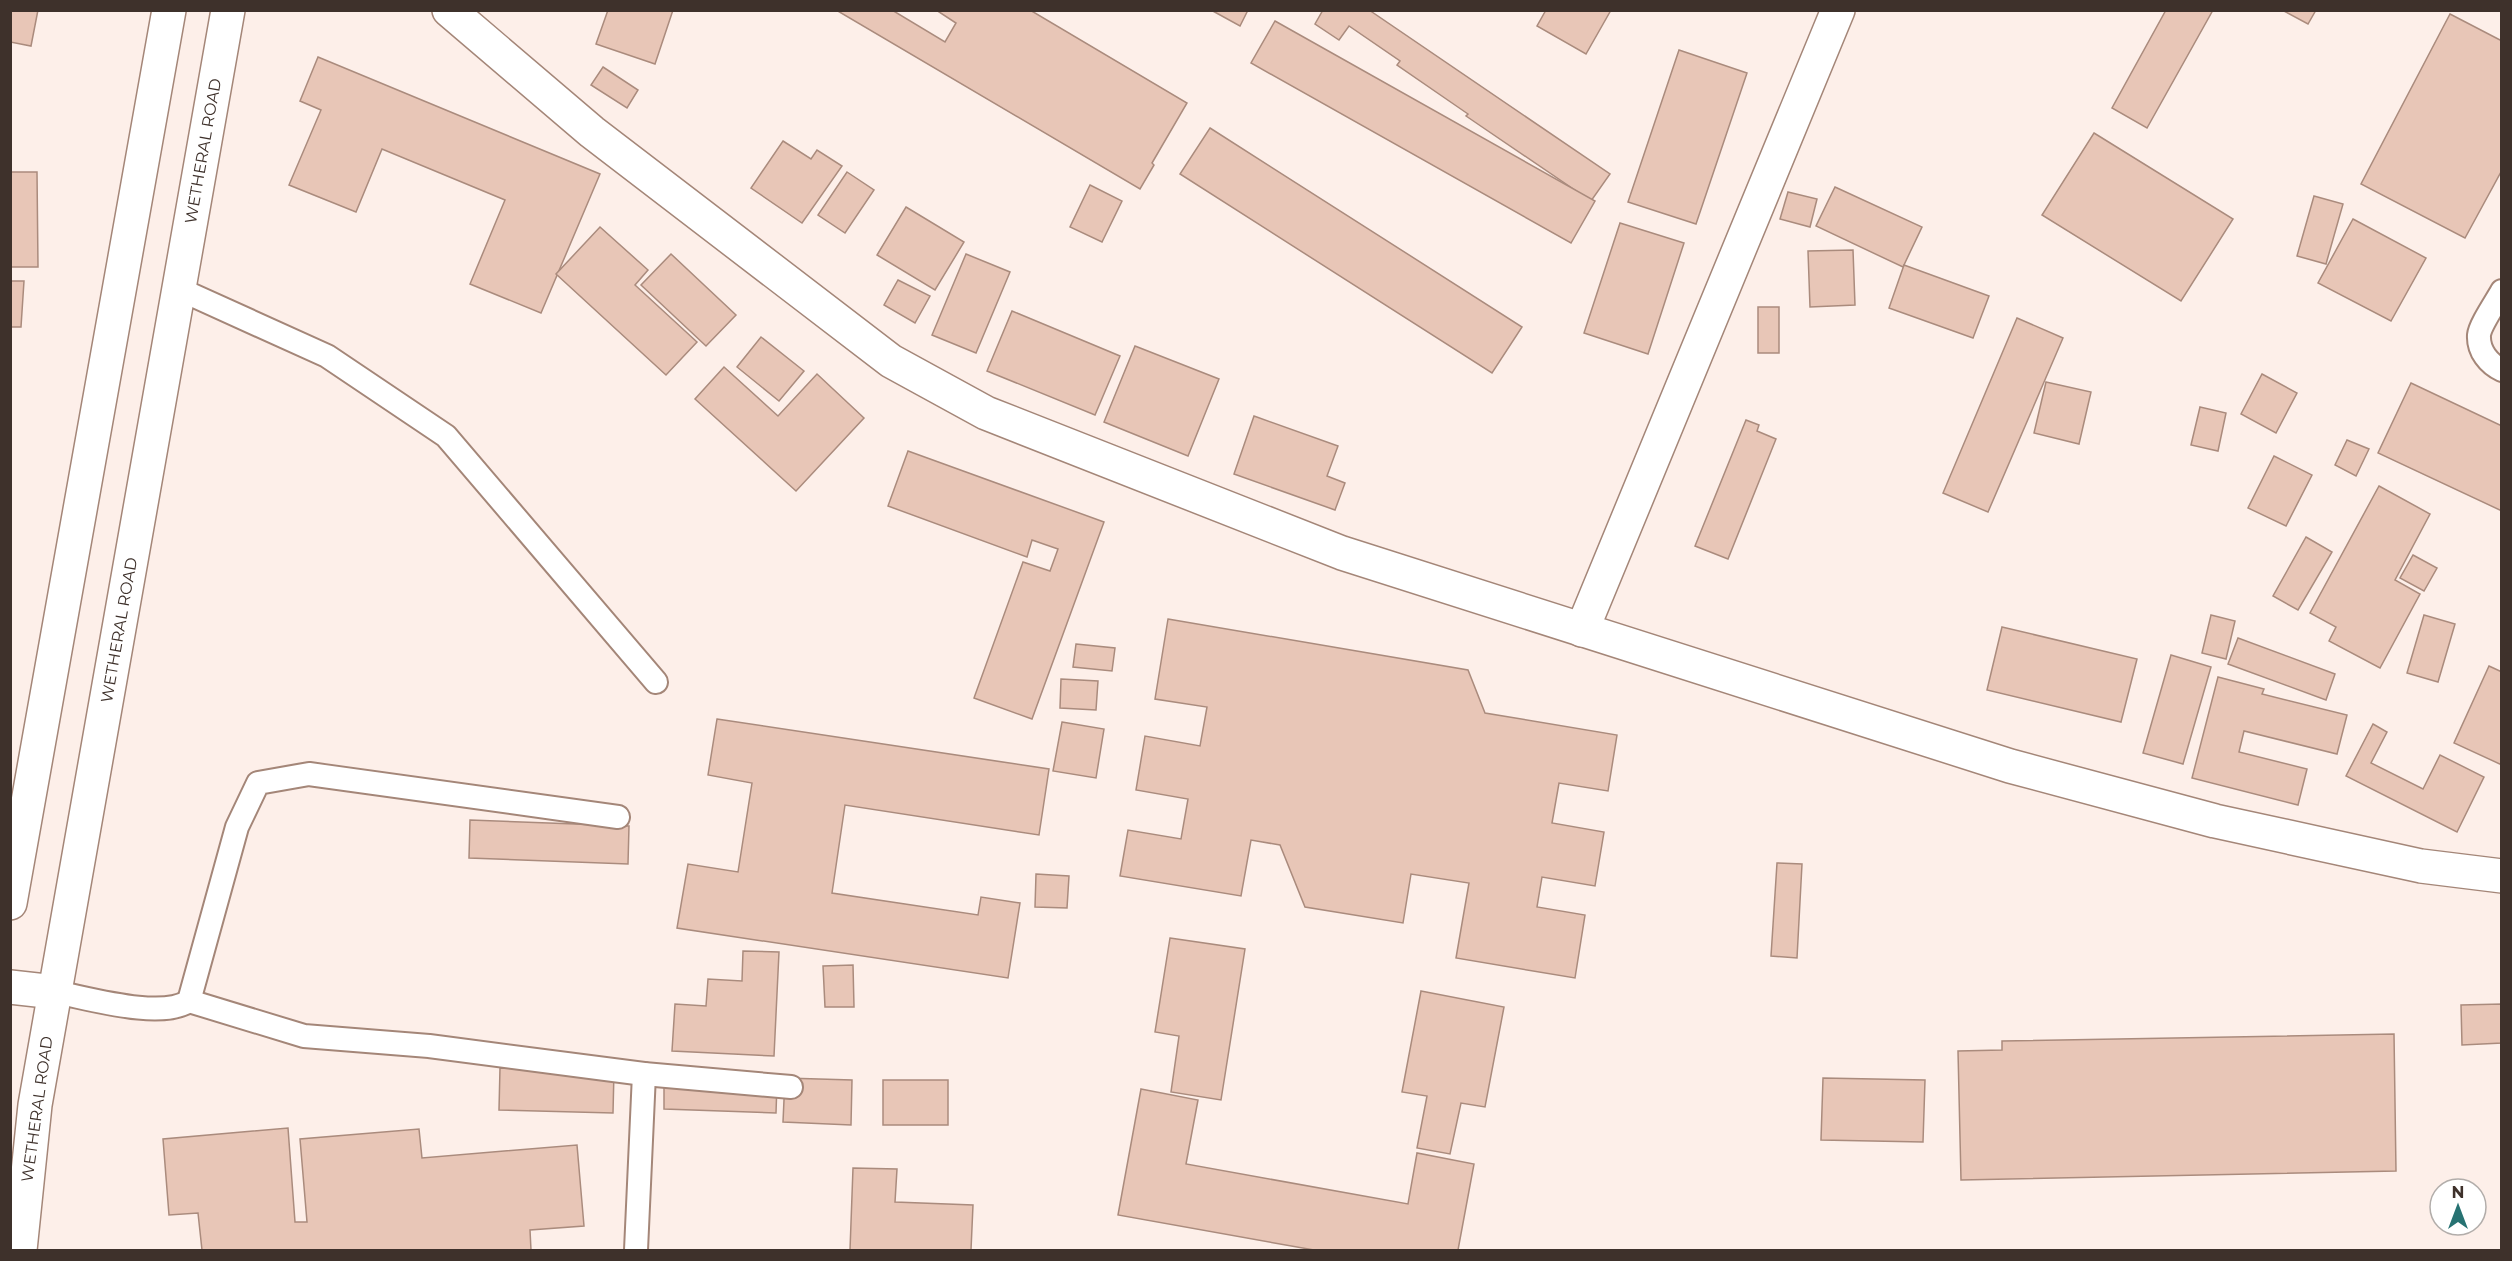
<svg xmlns="http://www.w3.org/2000/svg" width="2512" height="1261" font-family="Montserrat,sans-serif">
<rect width="100%" height="100%" fill="#fdefe9"/>
<g fill="#e8c6b7" stroke="#aa8b7d" stroke-width="1.5">
<polygon points="10,10 38,10 31,46 10,42"/>
<polygon points="608,10 673,10 655,64 596,44"/>
<polygon points="836,10 892,10 945,42 956,23 936,10 1030,10 1187,103 1152,163 1154,165 1140,189"/>
<polygon points="1211,10 1248,10 1240,26"/>
<polygon points="1323,10 1369,10 1610,174 1591,201 1466,116 1468,114 1397,65 1400,61 1349,26 1339,40 1315,24"/>
<polygon points="1546,10 1611,10 1586,54 1537,26"/>
<polygon points="2166,10 2213,10 2147,128 2112,108"/>
<polygon points="2282,10 2316,10 2308,24"/>
<polygon points="2450,14 2502,41 2502,170 2465,238 2361,184"/>
<polygon points="1275,21 1595,201 1571,243 1251,63"/>
<polygon points="1679,50 1747,73 1696,224 1628,202"/>
<polygon points="318,57 600,174 541,313 470,284 505,200 382,149 356,212 289,185 321,110 300,101"/>
<polygon points="603,67 638,90 627,108 591,85"/>
<polygon points="1210,128 1522,327 1492,373 1180,174"/>
<polygon points="2094,133 2233,219 2181,301 2042,215"/>
<polygon points="783,141 811,159 817,150 842,166 802,223 751,188"/>
<polygon points="10,172 37,172 38,267 10,267"/>
<polygon points="847,172 874,190 845,233 818,215"/>
<polygon points="1090,185 1122,201 1102,242 1070,227"/>
<polygon points="1835,187 1922,227 1903,267 1816,226"/>
<polygon points="1788,192 1817,199 1810,227 1780,219"/>
<polygon points="2314,196 2343,204 2326,264 2297,256"/>
<polygon points="906,207 964,242 935,290 877,255"/>
<polygon points="2353,219 2426,258 2391,321 2318,283"/>
<polygon points="1620,223 1684,243 1648,354 1584,333"/>
<polygon points="600,227 648,270 635,285 697,342 666,375 556,274"/>
<polygon points="1853,250 1855,305 1810,307 1808,251"/>
<polygon points="671,254 736,315 706,346 641,285"/>
<polygon points="966,254 1010,272 976,353 932,335"/>
<polygon points="1904,265 1989,296 1973,338 1889,308"/>
<polygon points="898,280 930,296 915,323 884,305"/>
<polygon points="10,281 24,281 21,327 10,327"/>
<rect x="1758" y="307" width="21" height="46"/>
<polygon points="1012,311 1120,356 1095,415 987,371"/>
<polygon points="2017,318 2063,338 1988,512 1943,493"/>
<polygon points="761,337 804,371 779,401 737,367"/>
<polygon points="1135,346 1219,379 1188,456 1104,422"/>
<polygon points="724,367 778,416 817,374 864,418 796,491 695,399"/>
<polygon points="2262,374 2297,393 2276,433 2241,414"/>
<polygon points="2046,382 2091,392 2079,444 2034,433"/>
<polygon points="2411,383 2502,426 2502,511 2378,453"/>
<polygon points="2200,407 2226,413 2218,451 2191,445"/>
<polygon points="1254,416 1338,446 1327,476 1345,483 1335,510 1234,474"/>
<polygon points="1746,420 1759,425 1757,431 1776,439 1728,559 1695,546"/>
<polygon points="2347,440 2369,449 2356,476 2335,465"/>
<polygon points="908,451 1104,522 1032,719 974,698 1023,562 1050,571 1058,549 1032,540 1027,557 888,506"/>
<polygon points="2274,456 2312,475 2286,526 2248,508"/>
<polygon points="2379,486 2430,514 2395,580 2420,594 2380,668 2329,641 2336,627 2310,613"/>
<polygon points="2306,537 2332,552 2298,610 2273,596"/>
<polygon points="2413,555 2437,568 2424,591 2400,578"/>
<polygon points="2211,615 2235,621 2226,659 2202,653"/>
<polygon points="2424,615 2455,624 2438,682 2407,673"/>
<polygon points="1168,619 1468,670 1485,713 1617,735 1608,791 1559,783 1552,823 1604,832 1595,886 1542,877 1537,907 1585,915 1575,978 1456,958 1469,883 1411,874 1403,923 1305,907 1280,845 1251,840 1241,896 1120,876 1128,830 1181,839 1188,799 1136,790 1145,736 1200,746 1207,707 1155,699"/>
<polygon points="2002,627 2137,659 2121,722 1987,690"/>
<polygon points="2238,638 2335,674 2326,700 2228,664"/>
<polygon points="1076,644 1115,648 1112,671 1073,667"/>
<polygon points="2171,655 2211,667 2183,764 2143,753"/>
<polygon points="2489,666 2502,672 2502,765 2454,743"/>
<polygon points="2218,677 2264,689 2262,694 2347,715 2337,754 2244,731 2239,752 2307,769 2298,805 2192,778"/>
<polygon points="1061,679 1098,681 1096,710 1060,708"/>
<polygon points="717,719 1049,769 1039,835 845,805 832,893 978,915 981,897 1020,903 1008,978 677,928 688,864 738,872 752,783 708,775"/>
<polygon points="1062,722 1104,729 1096,778 1053,771"/>
<polygon points="2373,724 2387,732 2371,763 2423,789 2440,755 2484,777 2457,832 2346,776"/>
<polygon points="470,820 629,826 628,864 469,858"/>
<polygon points="1777,863 1802,864 1797,958 1771,956"/>
<polygon points="1036,874 1069,876 1067,908 1035,907"/>
<polygon points="1170,938 1245,949 1221,1100 1171,1092 1179,1036 1155,1032"/>
<polygon points="743,951 779,952 774,1056 672,1051 675,1004 706,1006 708,979 742,981"/>
<polygon points="853,965 854,1007 825,1007 823,966"/>
<polygon points="1421,991 1504,1007 1485,1107 1461,1103 1450,1154 1417,1148 1427,1096 1402,1092"/>
<polygon points="2502,1004 2502,1043 2462,1045 2461,1005"/>
<polygon points="2394,1034 2396,1171 1961,1180 1958,1051 2002,1050 2002,1041"/>
<polygon points="500,1068 614,1071 613,1113 499,1110"/>
<polygon points="785,1078 852,1080 851,1125 783,1122"/>
<polygon points="1823,1078 1925,1080 1923,1142 1821,1140"/>
<polygon points="664,1080 777,1083 776,1113 664,1109"/>
<rect x="883" y="1080" width="65" height="45"/>
<polygon points="1141,1089 1198,1100 1186,1164 1408,1204 1417,1153 1474,1164 1458,1250 1314,1250 1118,1215"/>
<polygon points="288,1128 295,1222 307,1222 300,1139 419,1129 422,1158 577,1145 584,1226 530,1230 531,1250 202,1250 198,1213 169,1215 163,1139"/>
<polygon points="853,1168 897,1169 895,1202 973,1205 971,1250 850,1250"/>
</g>
<g fill="none" stroke-linecap="round" stroke-linejoin="round">
<g stroke="#a48678" stroke-width="26">
<g id="service">
<polyline points="179,289 327,356 446,436 656,682"/>
<path d="M2502 291C2496 302 2480 325 2479 335 2478 351 2489 364 2502 370"/>
<path d="M55 992C88 998 161 1020 189 1001L237 827 258 783 309 774 618 817"/>
<polyline points="189,1001 304,1036 429,1046 644,1074 791,1087"/>
<polyline points="636,1250 644,1074"/>
</g>
</g>
<g stroke="#a48678" stroke-width="36">
<g id="minor">
<polyline points="449,10 592,132 891,361 986,413 1342,553 2010,766 2215,821 2421,866 2502,876"/>
<polyline points="1582,630 1838,10"/>
<polyline points="10,987 55,992"/>
</g>
</g>
<g stroke="#a48678" stroke-width="36">
<g id="secondary">
<polyline points="10,903 169,10"/>
<polyline points="20,1250 35,1105 228,10"/>
</g>
</g>
<use href="#service" stroke="#fff" stroke-width="22"/>
<use href="#minor" stroke="#fff" stroke-width="33"/>
<use href="#secondary" stroke="#fff" stroke-width="33"/>
</g>
<g text-anchor="middle" dominant-baseline="central" stroke-width="4.5" stroke-linejoin="round" paint-order="stroke">
<g font-size="16" fill="#3e312b" stroke="#fff">
<text transform="translate(203 151) rotate(-80)">WETHERAL ROAD</text>
<text transform="translate(119 630) rotate(-80)">WETHERAL ROAD</text>
<text transform="translate(37 1109) rotate(-82)">WETHERAL ROAD</text>
</g>
</g>
<rect width="2512" height="1261" fill="none" stroke="#3e312b" stroke-width="24"/>
<g transform="translate(2458 1207)"><circle r="28" fill="#ffffff" stroke="#b2adaa" stroke-width="1.5"/>
<path d="M0-4.5L10 22L0 15L-10 22Z" fill="#277272"/>
<text y="-9" font-size="16" font-weight="bold" text-anchor="middle" fill="#3e312b">N</text>
</g>
</svg>
